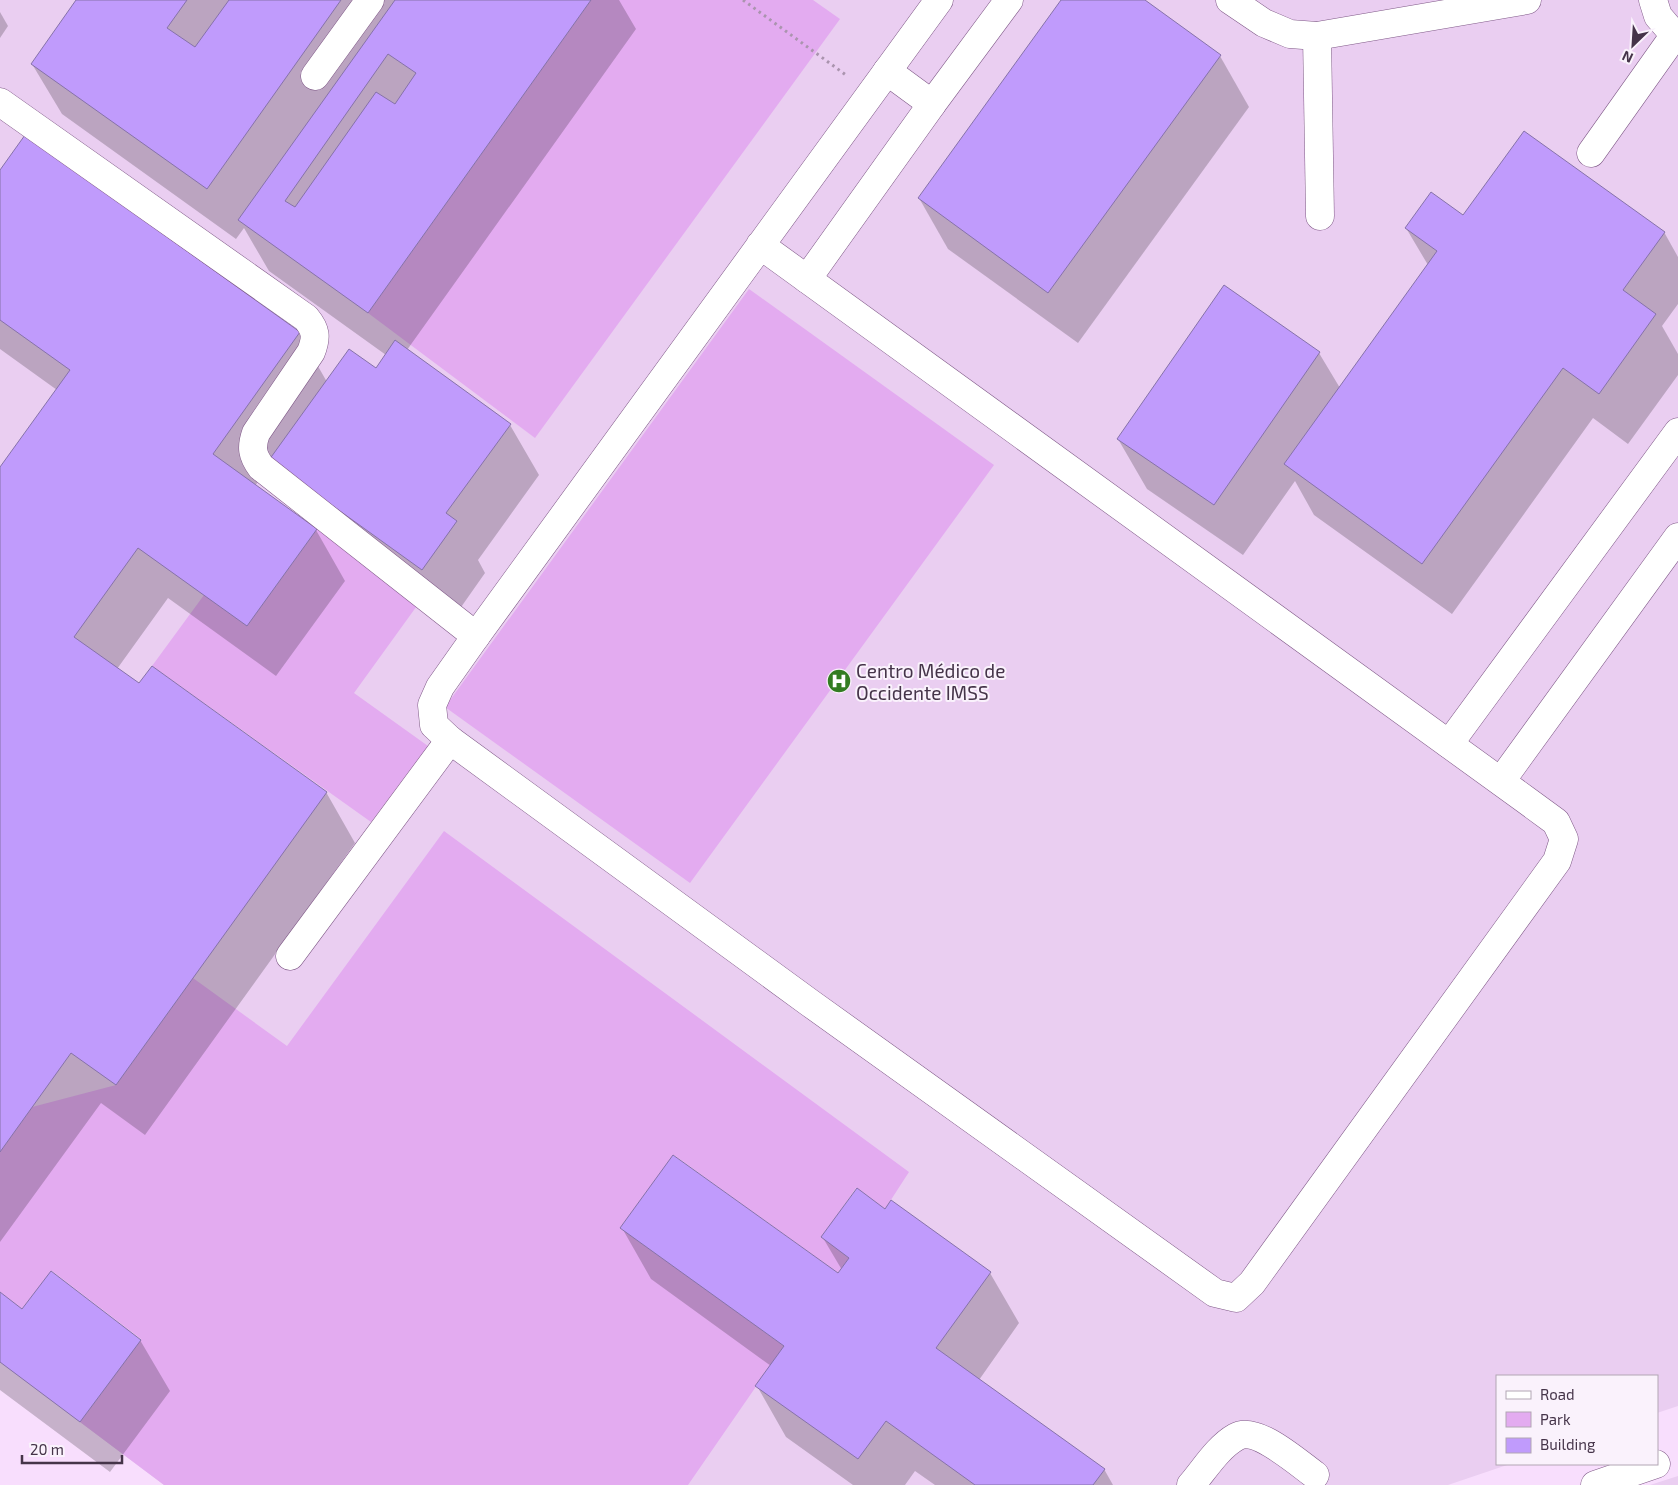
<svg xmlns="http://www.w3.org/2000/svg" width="1678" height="1485" font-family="'Exo 2',sans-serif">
<rect width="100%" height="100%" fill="#f8defd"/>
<g fill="#eacef1">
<polygon points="0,0 1678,0 1678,1406 1657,1413 1657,1376 1497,1376 1497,1464 1510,1464 1448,1485 164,1485 0,1362"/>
<polygon points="1678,1476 1678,1485 1650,1485"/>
</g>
<g fill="#e3abf0">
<polygon points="591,0 813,0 840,19 535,438 368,313"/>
<polygon points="749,289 994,465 690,883 445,707"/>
<polygon points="317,529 419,603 354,693 428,746 371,822 152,666 204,595 247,626"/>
<polygon points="444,831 909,1172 885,1209 856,1188 822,1237 849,1258 838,1273 674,1155 620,1228 784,1346 688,1485 164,1485 80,1422 141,1339 52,1271 22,1309 0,1292 0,1152 32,1107 116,1085 193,978 287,1046"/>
</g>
<g fill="#0003">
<polygon points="78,0 619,0 636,29 407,350 510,425 539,475 478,560 485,573 452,620 272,462 255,486 316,530 345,581 276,676 168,598 117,669 139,685 326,792 355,843 145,1135 101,1103 0,1242 0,469 57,390 0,349 0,172 25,137 299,333 327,382 376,369 386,355 269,271 244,228 236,239 62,114 32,64"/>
<polygon points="1063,0 1142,0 1220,56 1249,107 1078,343 948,249 919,198"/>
<polygon points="0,12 8,26 0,38"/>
<polygon points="1463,216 1664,232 1678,257 1678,304 1662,326 1678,354 1678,375 1628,444 1593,418 1452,614 1314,515 1295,481 1243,555 1147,489 1118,439 1319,353 1340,388 1428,265 1406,228"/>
<polygon points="885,1210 990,1273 1019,1323 979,1380 1104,1469 1113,1485 935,1485 915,1471 905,1485 853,1485 786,1437 757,1386 771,1366 651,1279 622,1228 838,1275 842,1270 823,1238"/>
<polygon points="0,1294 22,1311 140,1340 170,1391 110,1472 0,1390"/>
</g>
<g fill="#c09bfc" stroke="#8672a9" fill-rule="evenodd">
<polygon points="76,0 187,0 167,28 195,47 229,0 341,0 207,189 31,64"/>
<path d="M395 0H591L368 313 238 220ZM388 54 416 73 395 104 376 92 295 207 285 201Z"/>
<polygon points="1061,0 1145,0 1221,55 1048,293 918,198"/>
<polygon points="1524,131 1665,232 1623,290 1656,314 1599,394 1563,368 1422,564 1284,464 1437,251 1405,228 1431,192 1463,215"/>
<polygon points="25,135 300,332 213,454 317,529 247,626 138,548 74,637 139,683 152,666 327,792 116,1085 71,1053 0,1152 0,467 70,370 0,320 0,170"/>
<polygon points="1224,285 1320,352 1214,505 1117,439"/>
<polygon points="395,340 511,424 446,513 457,521 422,570 269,460 349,349 376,368"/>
<polygon points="673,1155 838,1273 849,1258 821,1237 857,1188 885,1209 891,1200 991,1272 936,1348 1105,1469 1093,1485 975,1485 886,1421 858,1459 755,1386 784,1346 620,1228"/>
<polygon points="51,1271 141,1340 80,1422 0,1362 0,1292 22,1309"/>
</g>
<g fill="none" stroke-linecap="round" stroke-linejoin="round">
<g stroke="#7f5987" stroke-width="29">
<g id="minor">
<polyline points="1230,0 1264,23 1290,34 1317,36 1527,0"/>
<polyline points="1653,0 1658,16 1678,39"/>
<polyline points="1317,36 1320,216"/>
<polyline points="887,71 932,104 1009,0"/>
<polyline points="315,76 370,0"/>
<path d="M0 102 306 318C316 330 317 337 311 352L256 433C251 447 252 455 261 467L476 636"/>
<polyline points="1591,153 1674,36"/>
<path d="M760 245 1526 800 1556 822 1564 839 1557 861 1252 1283 1236 1298 1215 1293 810 1003 450 740 434 725 432 705 440 687 476 636C630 424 785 212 939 0"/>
<polyline points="807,279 932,104"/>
<polyline points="1449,744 1678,432"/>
<polyline points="1501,781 1678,537"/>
<polyline points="290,956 450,740"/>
<path d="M1191 1485C1204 1470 1218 1447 1236 1437 1256 1425 1298 1463 1315 1475"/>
<polyline points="1595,1485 1656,1464"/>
</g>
</g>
<polyline stroke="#aa94ae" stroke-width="3" stroke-dasharray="2.5 4" stroke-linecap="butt" points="743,0 846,75"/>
<use href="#minor" stroke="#fff" stroke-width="28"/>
</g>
<defs>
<g id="hospital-disc" transform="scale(1.25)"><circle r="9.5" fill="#337c22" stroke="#faf2fc"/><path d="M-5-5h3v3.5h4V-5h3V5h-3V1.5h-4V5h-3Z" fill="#fff"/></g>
</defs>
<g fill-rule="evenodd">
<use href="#hospital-disc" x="839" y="681"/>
</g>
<g text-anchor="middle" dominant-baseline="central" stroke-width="4" stroke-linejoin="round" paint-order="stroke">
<g font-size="19" fill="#453449" stroke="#faf2fc" text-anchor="start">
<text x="856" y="670">Centro Médico de<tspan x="856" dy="22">Occidente IMSS</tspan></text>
</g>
</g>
<rect x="1496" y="1375" width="162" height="90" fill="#faf2fc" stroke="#b2a6b4"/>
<rect x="1506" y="1391" width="25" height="8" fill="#ffffff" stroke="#b2a6b4"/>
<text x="1540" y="1400" font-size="15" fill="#453449">Road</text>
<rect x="1506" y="1412" width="25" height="15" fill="#e3abf0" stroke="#b2a6b4"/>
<text x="1540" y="1425" font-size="15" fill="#453449">Park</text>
<rect x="1506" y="1438" width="25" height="15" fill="#c09bfc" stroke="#b2a6b4"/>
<text x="1540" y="1450" font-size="15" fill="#453449">Building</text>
<g transform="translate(1633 45) rotate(205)" stroke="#faf2fc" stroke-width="4" paint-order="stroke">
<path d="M0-4L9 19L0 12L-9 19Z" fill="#453449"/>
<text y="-8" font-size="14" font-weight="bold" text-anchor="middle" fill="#453449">N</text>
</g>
<path d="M22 1455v8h100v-8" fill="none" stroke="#453449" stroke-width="2.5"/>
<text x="30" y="1455" font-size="15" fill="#453449" stroke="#faf2fc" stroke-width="4" paint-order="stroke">20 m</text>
</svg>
